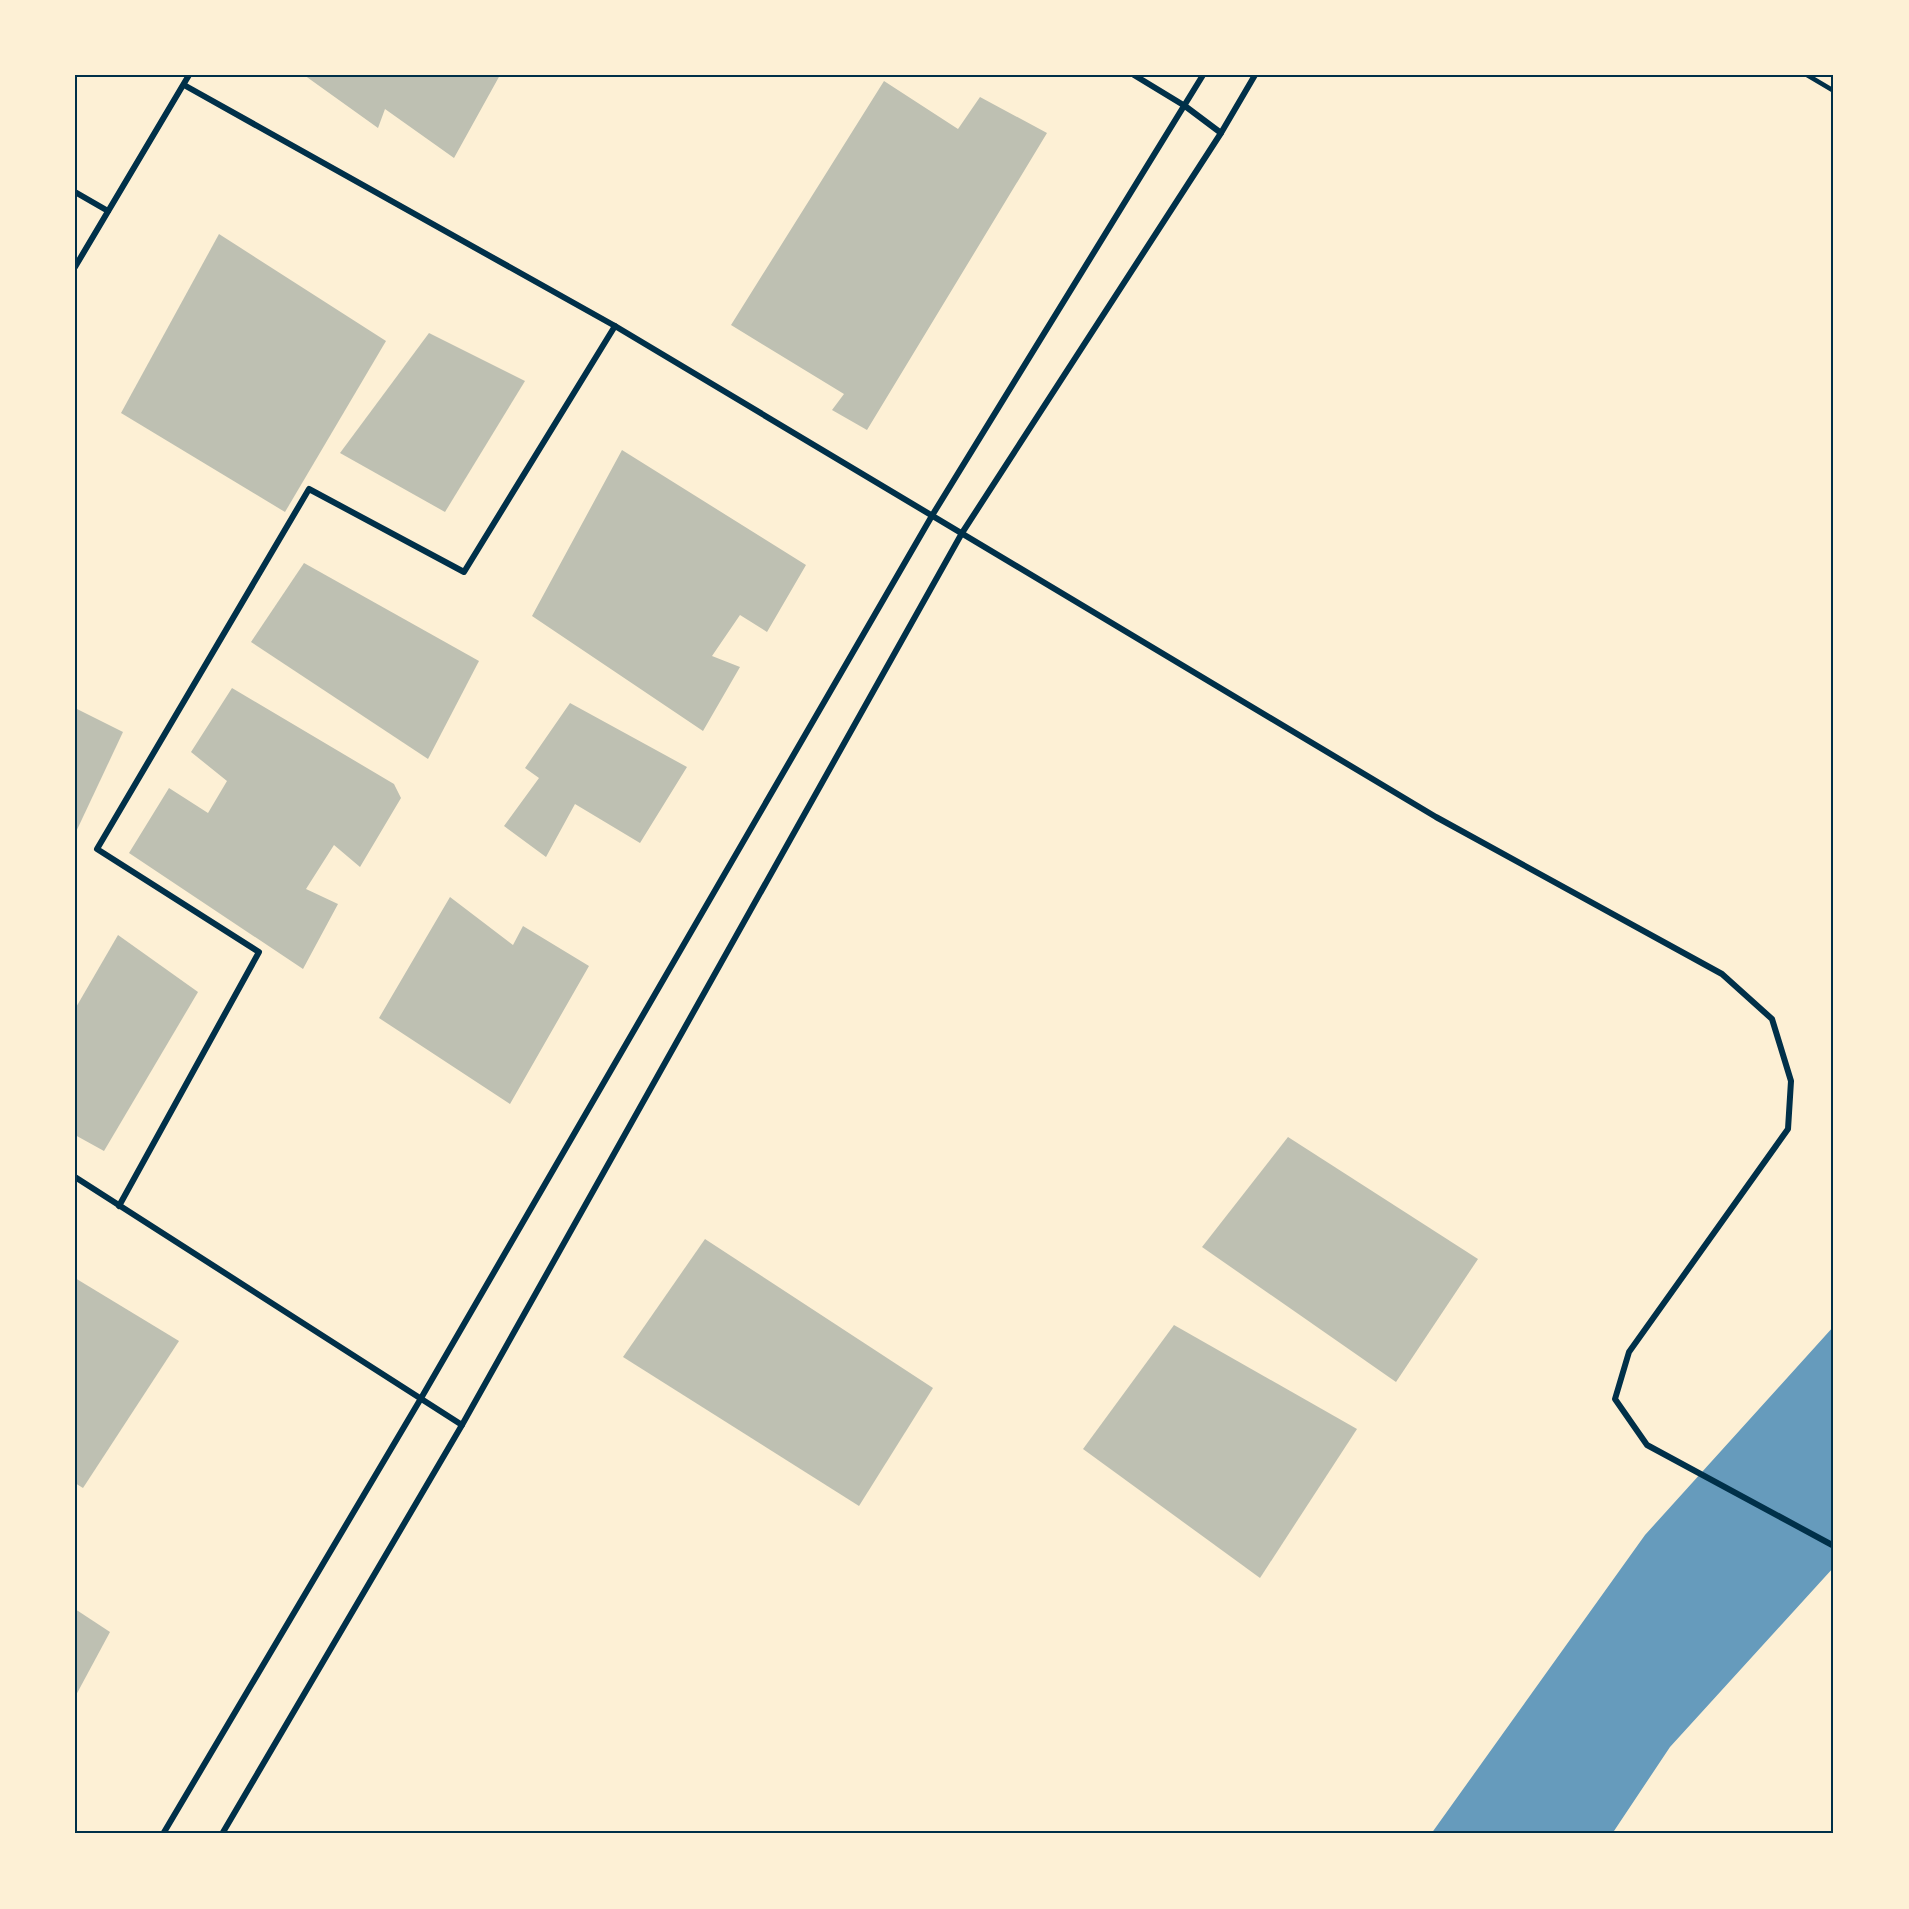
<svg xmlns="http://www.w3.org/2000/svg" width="1909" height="1909" font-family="Figtree,sans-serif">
<rect width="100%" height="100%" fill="#fdf0d5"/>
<polygon fill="#669bbc" points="1834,1326 1834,1567 1670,1747 1612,1834 1431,1834 1645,1535"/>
<g fill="#bec0b2">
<polygon points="304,75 500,75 454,158 385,109 378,128"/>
<polygon points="884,81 958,129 980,97 1047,133 867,430 832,410 844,394 731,325"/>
<polygon points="219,234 386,341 285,512 121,413"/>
<polygon points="429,333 525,381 445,512 340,453"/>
<polygon points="622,450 806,565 767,632 740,615 712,656 740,667 703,731 532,616"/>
<polygon points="304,563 479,661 428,759 251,642"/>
<polygon points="232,688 394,784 401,798 360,867 334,845 306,889 338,904 303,969 129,853 169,788 208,813 227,781 191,752"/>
<polygon points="570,703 687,767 640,843 575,804 546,857 504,826 539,778 525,768"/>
<polygon points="75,708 123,732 75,834"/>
<polygon points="450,897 513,945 523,926 589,966 510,1104 379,1018"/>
<polygon points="118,935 198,992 104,1151 75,1135 75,1009"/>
<polygon points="1288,1137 1478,1259 1396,1382 1202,1247"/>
<polygon points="705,1239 933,1388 859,1506 623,1357"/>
<polygon points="75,1278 179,1341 83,1488 75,1483"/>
<polygon points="1174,1325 1357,1429 1260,1578 1083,1449"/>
<polygon points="75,1609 110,1632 75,1697"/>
</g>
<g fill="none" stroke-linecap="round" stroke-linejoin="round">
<polyline stroke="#003049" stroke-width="4.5" points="1807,75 1834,91"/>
<g stroke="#003049" stroke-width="6">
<polyline points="1134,75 1185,106 1221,133"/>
<polyline points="184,85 615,326 1436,817 1722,974 1772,1019 1791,1081 1788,1129 1629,1352 1615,1399 1647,1445 1834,1546"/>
<polyline points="75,192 108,211"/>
<polyline points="75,267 189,75"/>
<polyline points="75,1177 462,1425"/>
<polyline points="119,1206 259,952 97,849 309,489 464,572 615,326"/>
<polyline points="163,1834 420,1400 933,514 1203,75"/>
<polyline points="222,1834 462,1425 962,533 1221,133 1255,75"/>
</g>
</g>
<rect width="1909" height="1909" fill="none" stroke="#fdf0d5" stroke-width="153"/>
<rect x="76" y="76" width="1756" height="1756" fill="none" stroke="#003049" stroke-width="2"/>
</svg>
